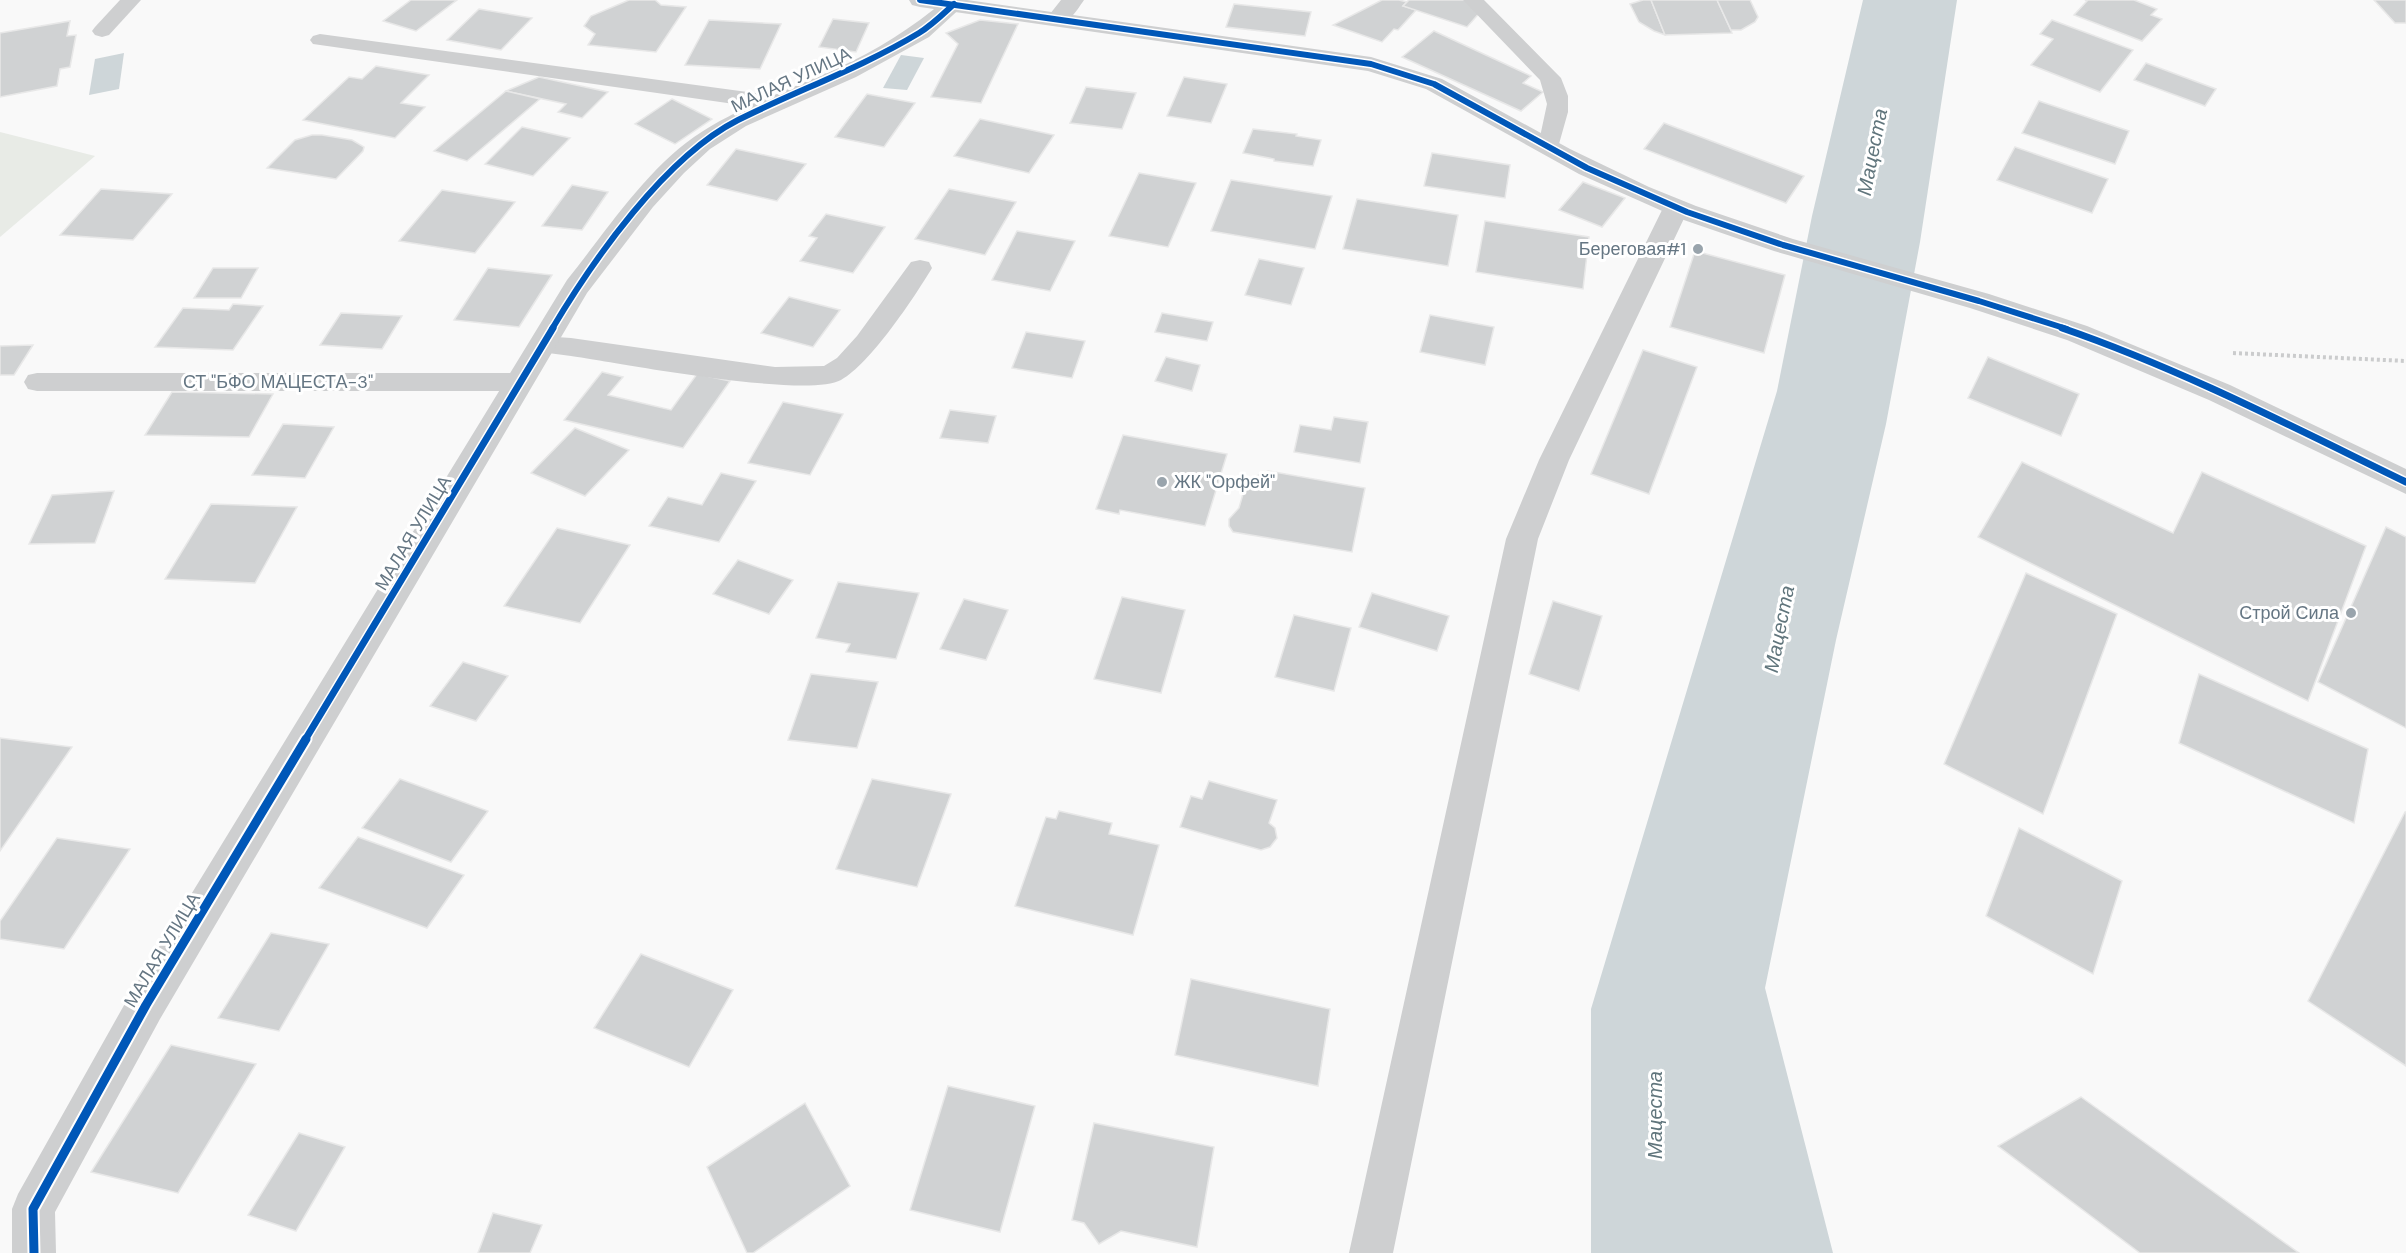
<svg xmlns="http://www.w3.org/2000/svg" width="2406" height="1253" font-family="'DM Sans',sans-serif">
<rect width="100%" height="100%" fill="#f9f9f9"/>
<polygon fill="#e8ebe6" points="0,132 95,156 0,237"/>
<g fill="#ced6d9">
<polygon points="1863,0 1957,0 1920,242 1886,424 1836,640 1765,988 1833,1253 1591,1253 1591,1009 1777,391 1812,216"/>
<polygon points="124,53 119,89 89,95 95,59"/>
<polygon points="901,55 924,58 907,90 883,88"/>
</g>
<g fill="#d0d2d3" stroke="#e8e8e8" stroke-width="1.5">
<polygon points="411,0 457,0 416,31 383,21"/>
<polygon points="629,0 655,0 661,5 686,7 656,52 588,45 595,34 584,26 591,16"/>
<polygon points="1382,0 1399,0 1407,2 1403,6 1416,10 1398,30 1394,29 1382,42 1333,25"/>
<polygon points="1409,0 1471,0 1482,10 1467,27 1403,6"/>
<polygon points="1643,0 1651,0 1665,35 1654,31 1639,22 1630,4"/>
<polygon points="1651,0 1717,0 1732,33 1665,35"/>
<polygon points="1717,0 1750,0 1758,17 1755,22 1741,30 1731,30"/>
<polygon points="2085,0 2134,0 2157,9 2151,15 2162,19 2142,41 2074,15 2087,1"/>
<polygon points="2374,0 2406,0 2406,23 2395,23"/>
<polygon points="1234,4 1311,12 1305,36 1226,27"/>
<polygon points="479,9 532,18 501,50 447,40"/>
<polygon points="833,19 869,23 856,52 819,47"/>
<polygon points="709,20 781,24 760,69 685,65"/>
<polygon points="980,20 1018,24 981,103 931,97 958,44 946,33"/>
<polygon points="2052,20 2133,50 2100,92 2031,65 2053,39 2040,34"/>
<polygon points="70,21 67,36 76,35 70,67 60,69 57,86 0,97 0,33"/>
<polygon points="1434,31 1531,76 1523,83 1543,92 1521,111 1402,57"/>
<polygon points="2146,63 2216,89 2205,106 2134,80"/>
<polygon points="376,66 429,75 401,103 425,107 395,138 303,120 349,77 362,79"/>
<polygon points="539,77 608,92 582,118 558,112 566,104 506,91"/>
<polygon points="1184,77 1227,84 1211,123 1167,116"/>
<polygon points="1086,87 1136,93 1122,129 1070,123"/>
<polygon points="506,91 540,99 467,161 434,151"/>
<polygon points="867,94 915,103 884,147 835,137"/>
<polygon points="672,99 712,119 675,144 635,124"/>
<polygon points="2039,101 2129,131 2115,164 2022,133"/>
<polygon points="980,119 1054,135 1029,173 954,156"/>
<polygon points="1664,123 1804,176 1786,203 1644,149"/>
<polygon points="522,127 570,138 533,176 485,164"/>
<polygon points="1253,129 1297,134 1296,136 1321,140 1313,166 1274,161 1274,159 1243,153"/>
<polygon points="322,135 352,140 364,147 363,151 336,179 267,168 295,140 312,135"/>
<polygon points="2015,147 2108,179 2092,213 1997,180"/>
<polygon points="736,149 806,164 777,201 707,185"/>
<polygon points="1432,153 1510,165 1505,198 1424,186"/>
<polygon points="1139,173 1196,183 1168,247 1109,236"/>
<polygon points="1231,180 1332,196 1315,249 1211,231"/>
<polygon points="1583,182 1625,198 1602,227 1559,210"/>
<polygon points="572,185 608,192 582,230 542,226"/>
<polygon points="101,189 172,194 133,240 60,235"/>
<polygon points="949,189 1016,202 985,255 915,239"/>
<polygon points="442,190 515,202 475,253 399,241"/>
<polygon points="1357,199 1458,215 1448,266 1343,249"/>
<polygon points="826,214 885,227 853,273 800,261 817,238 809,236"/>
<polygon points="1485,221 1589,237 1583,289 1476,272"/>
<polygon points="1017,231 1075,241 1050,291 992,280"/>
<polygon points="1695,251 1785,275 1764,353 1670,327"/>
<polygon points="1259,259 1304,268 1291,305 1245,295"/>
<polygon points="213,268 258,268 241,298 194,298"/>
<polygon points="488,268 552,275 519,327 454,320"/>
<polygon points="789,297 840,310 813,347 761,333"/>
<polygon points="233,304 263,306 233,350 155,347 183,308 229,310"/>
<polygon points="341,313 402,316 382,349 320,345"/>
<polygon points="1162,313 1213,322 1207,341 1155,332"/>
<polygon points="1430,315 1494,327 1485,365 1420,352"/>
<polygon points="1026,332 1085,341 1072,378 1012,368"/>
<polygon points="33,345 14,375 0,375 0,346"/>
<polygon points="1643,350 1697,367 1649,494 1591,474"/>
<polygon points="1166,357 1200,365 1192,391 1155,381"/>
<polygon points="1988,357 2079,394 2061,436 1968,398"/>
<polygon points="602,372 623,377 608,395 671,410 697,374 730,381 683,448 564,420"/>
<polygon points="172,392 273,394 249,437 145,435"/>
<polygon points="783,402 843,414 810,475 748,463"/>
<polygon points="950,410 996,416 988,443 940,438"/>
<polygon points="1334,417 1368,422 1360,463 1294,452 1300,425 1331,430"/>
<polygon points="283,424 334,427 305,478 252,475"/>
<polygon points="575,428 629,450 585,496 531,473"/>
<polygon points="1123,435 1227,454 1205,526 1120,510 1119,514 1096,509"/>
<polygon points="2022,462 2173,533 2202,472 2366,546 2308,701 1978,537"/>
<polygon points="1268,471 1365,488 1352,552 1233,532 1229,526 1229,519 1239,508 1247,480"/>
<polygon points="721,473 756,481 719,542 649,526 668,497 702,505"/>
<polygon points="114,491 95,543 29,544 52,495"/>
<polygon points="211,504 297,507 255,583 165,579"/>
<polygon points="2386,527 2406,537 2406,728 2318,682"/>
<polygon points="557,528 630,545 580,623 504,606"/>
<polygon points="738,560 793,580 769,614 713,594"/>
<polygon points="2026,573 2117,614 2043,814 1944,764"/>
<polygon points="838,582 919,593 896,659 846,652 850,644 816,638"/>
<polygon points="1372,593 1449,616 1437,651 1359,627"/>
<polygon points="1122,597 1185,610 1161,693 1094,679"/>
<polygon points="964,599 1008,610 986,660 940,649"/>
<polygon points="1553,601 1602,616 1579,691 1529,674"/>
<polygon points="1294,615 1351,628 1334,691 1275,677"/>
<polygon points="463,662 508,676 476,721 430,706"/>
<polygon points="811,674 878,682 857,748 788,740"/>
<polygon points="2199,674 2368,749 2354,823 2179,743"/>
<polygon points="0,738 72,747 0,851"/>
<polygon points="400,779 488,811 451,862 362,828"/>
<polygon points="872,779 951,794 917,887 836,869"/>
<polygon points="1209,781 1277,800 1269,823 1275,828 1277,838 1270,847 1261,850 1180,827 1191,796 1202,799"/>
<polygon points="1059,811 1112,823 1109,834 1159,845 1133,935 1015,906 1046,817 1056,819"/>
<polygon points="2405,812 2406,812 2406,1066 2308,1001"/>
<polygon points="2019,828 2122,881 2093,974 1986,916"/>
<polygon points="358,837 464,875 427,928 319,888"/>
<polygon points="57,838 130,849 64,949 0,939 0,921"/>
<polygon points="271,933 329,944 279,1031 218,1018"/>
<polygon points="641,954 733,990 689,1067 594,1028"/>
<polygon points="1191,979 1330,1009 1318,1086 1175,1055"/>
<polygon points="171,1045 256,1064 178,1193 91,1172"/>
<polygon points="948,1086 1035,1106 1000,1232 910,1210"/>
<polygon points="2081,1097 2299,1253 2140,1253 1998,1146"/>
<polygon points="805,1103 850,1186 753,1253 747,1253 707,1167"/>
<polygon points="1094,1123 1214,1147 1197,1247 1121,1231 1099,1244 1084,1223 1072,1220"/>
<polygon points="299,1133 345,1147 296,1231 248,1215"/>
<polygon points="493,1213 542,1225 530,1253 478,1253"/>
</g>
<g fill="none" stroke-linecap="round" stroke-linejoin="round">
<polyline stroke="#cbcccd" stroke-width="4" stroke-dasharray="3 3" stroke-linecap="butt" points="2233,353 2406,361"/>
<g fill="#cecfd0" fill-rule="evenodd">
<polygon points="120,0 141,0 109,35 102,37 95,35 92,31 95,27"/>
<polygon points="1463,0 1484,0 1561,78 1568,96 1568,112 1557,151 1549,153 1541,151 1538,146 1547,104 1540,80"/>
<polygon points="320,34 777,96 785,98 788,103 785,108 777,110 313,44 310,40 313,36"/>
<path d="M920 260 929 262 932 268C914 298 870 364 841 380 806 399 619 363 571 356L533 351 529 345 533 339 542 336 571 338 775 367 824 366 837 358 857 336 911 262Z"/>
<polygon points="37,373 520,373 529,375 533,382 529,389 520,391 37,391 28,389 24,382 28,375"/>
</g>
<g fill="#cecfd0" fill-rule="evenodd">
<path d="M945 0H962L965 4 929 37 856 77 746 126 710 149 684 173 653 207 587 293 160 1019 55 1212 56 1253H12V1209L18 1194 132 991 567 280C605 233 644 172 694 137 738 107 789 90 838 68 877 50 912 28 945 0Z"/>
<path d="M1061 0H1084C1075 13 1067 28 1049 24L1046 19Z"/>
<polygon points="1676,200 1685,202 1689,208 1569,460 1538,539 1393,1253 1349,1253 1506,539 1539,460 1663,208 1667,202"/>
</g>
<polygon fill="#cecfd0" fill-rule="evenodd" points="909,0 967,0 1371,57 1442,79 1570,149 1649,187 1696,206 1793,239 1989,294 2087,326 2230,385 2406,469 2406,494 2209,400 2067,340 1970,308 1774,251 1678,218 1579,174 1426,89 1368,71 920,7 912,5"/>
<g stroke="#fff" stroke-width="9">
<g id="cycleway-far2">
<polyline points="920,0 1371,64 1434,84 1587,168 1687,212 1783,245 1979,301 2067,329"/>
<path d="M552 329C593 260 665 157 738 120 798 90 861 68 919 33 932 25 943 14 954 4"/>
</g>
</g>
<g stroke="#fff" stroke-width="10">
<g id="cycleway-far1">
<path d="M2062 328C2181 369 2293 427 2406 482"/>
<polyline points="305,740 553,328"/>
</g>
</g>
<g stroke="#fff" stroke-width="13">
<polyline id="cycleway" points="34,1253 33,1209 146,1005 306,739"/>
</g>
<use href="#cycleway-far2" stroke="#0057b8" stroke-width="6"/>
<use href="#cycleway-far1" stroke="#0057b8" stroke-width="7"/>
<use href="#cycleway" stroke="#0057b8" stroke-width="9"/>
</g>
<g fill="#99a4ac" stroke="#fff" stroke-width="2">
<circle cx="1698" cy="249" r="6"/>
<circle cx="1162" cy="482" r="6"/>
<circle cx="2351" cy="613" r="6"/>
</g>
<g text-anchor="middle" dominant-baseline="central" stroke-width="6" stroke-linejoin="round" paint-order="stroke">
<g font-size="18" fill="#657683" stroke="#fff">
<text transform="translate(791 80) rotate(-25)">МАЛАЯ УЛИЦА</text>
<text x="278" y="382">СТ "БФО МАЦЕСТА-3"</text>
<text transform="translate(413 533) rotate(-59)">МАЛАЯ УЛИЦА</text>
<text transform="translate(162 950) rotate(-59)">МАЛАЯ УЛИЦА</text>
</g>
<g font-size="18" fill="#657683" stroke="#fff" text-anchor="end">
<text x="1686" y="249">Береговая#1</text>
<text x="1174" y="482" text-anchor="start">ЖК "Орфей"</text>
<text x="2339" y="613">Строй Сила</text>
</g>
<g font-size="20" font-style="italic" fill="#60757c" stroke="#fff">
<text transform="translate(1872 152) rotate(-79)">Мацеста</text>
<text transform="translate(1779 629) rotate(-79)">Мацеста</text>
<text transform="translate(1655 1115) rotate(-90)">Мацеста</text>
</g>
</g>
</svg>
